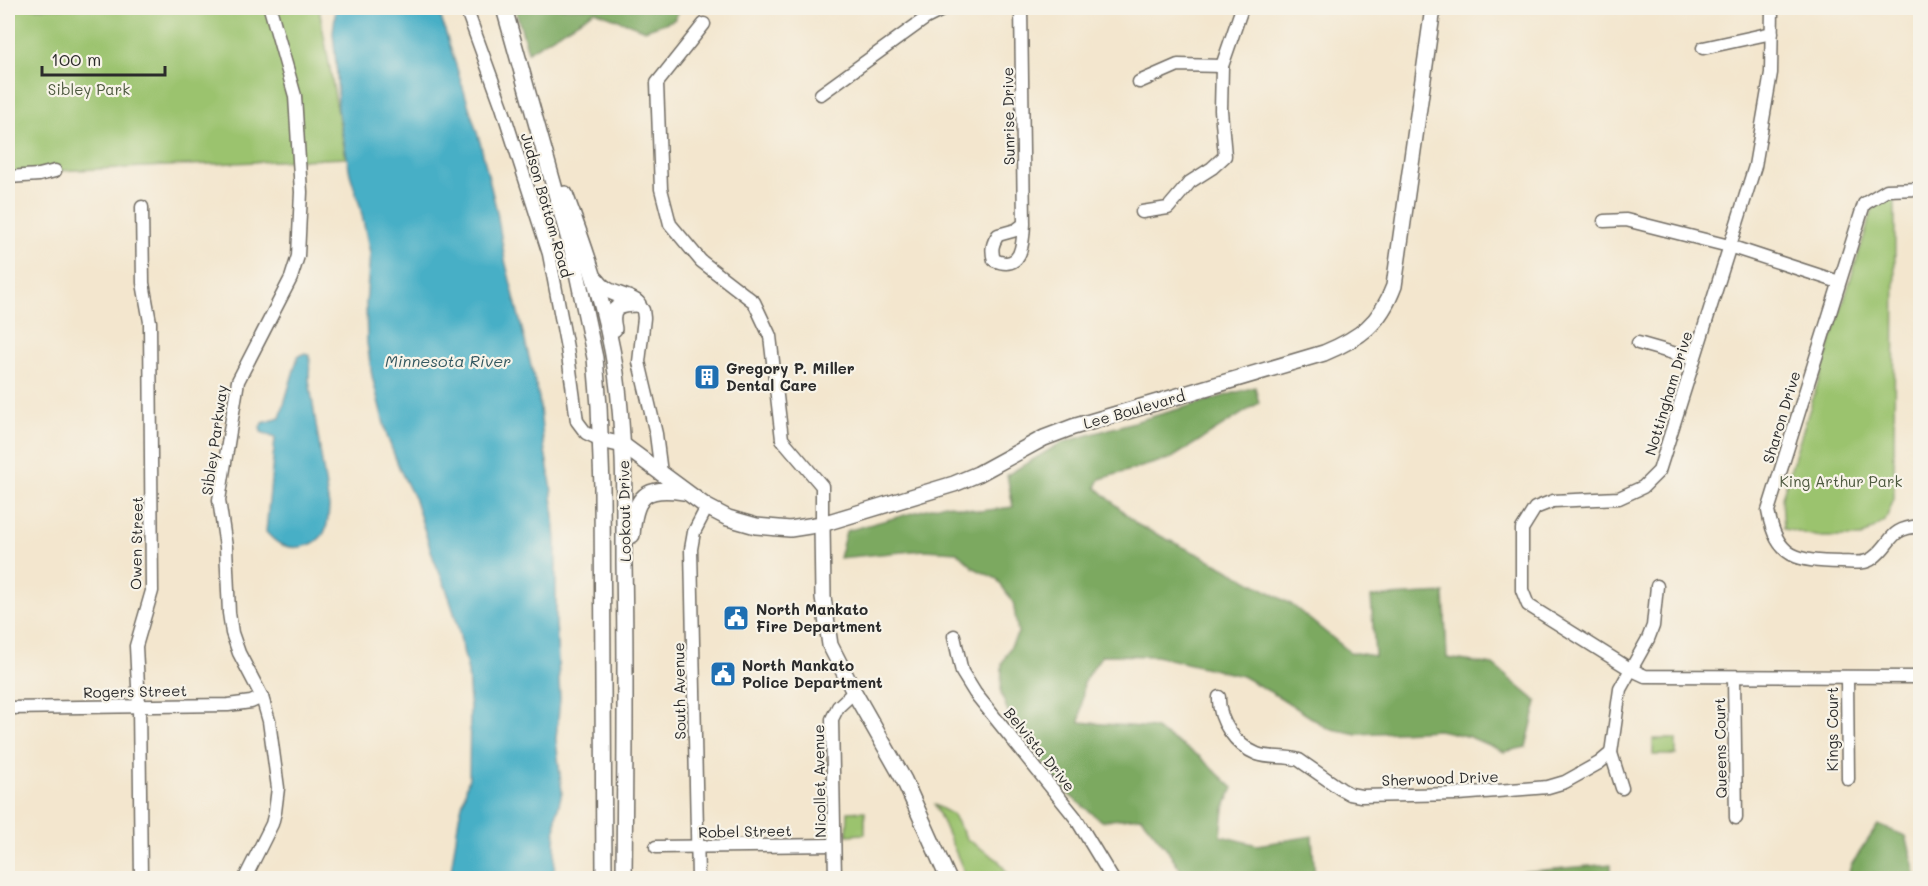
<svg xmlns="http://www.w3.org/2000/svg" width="1928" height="886" font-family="Mali,sans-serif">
<rect width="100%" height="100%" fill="#f7f3e8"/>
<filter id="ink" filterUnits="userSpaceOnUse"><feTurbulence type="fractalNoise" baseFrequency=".0167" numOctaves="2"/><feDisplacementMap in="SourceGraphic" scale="12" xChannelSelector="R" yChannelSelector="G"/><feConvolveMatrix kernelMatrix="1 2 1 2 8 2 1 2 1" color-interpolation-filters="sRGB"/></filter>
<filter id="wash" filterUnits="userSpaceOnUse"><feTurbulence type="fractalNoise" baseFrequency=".008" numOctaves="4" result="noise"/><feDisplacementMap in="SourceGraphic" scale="24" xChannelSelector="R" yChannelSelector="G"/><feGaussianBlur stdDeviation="1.35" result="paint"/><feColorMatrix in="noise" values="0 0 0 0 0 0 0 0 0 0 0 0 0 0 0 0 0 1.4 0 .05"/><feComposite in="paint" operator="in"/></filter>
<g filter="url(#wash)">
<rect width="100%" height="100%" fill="#f3e6ce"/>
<g fill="#9bc36e" stroke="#63774c" stroke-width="1.5">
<polygon points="8,8 319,8 346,158 55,171 8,182"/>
<polygon points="1895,196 1894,499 1885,521 1861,537 1820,537 1784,529 1782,497 1873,208"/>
<rect x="1653" y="739" width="23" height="16"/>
<polygon points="935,805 952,814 967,839 998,860 1011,878 967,878"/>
<polygon points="865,811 865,834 847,835 848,812"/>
</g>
<g fill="#7ca961" stroke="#546a46" stroke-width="1.5">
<polygon points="515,8 681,8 674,20 645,30 595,11 528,52"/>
<polygon points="1255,387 1259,403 1172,458 1100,479 1096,487 1138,525 1218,564 1291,604 1350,652 1375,656 1371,597 1444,593 1447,658 1493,665 1537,702 1526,747 1504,752 1470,737 1439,730 1357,734 1327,728 1281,698 1242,676 1156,656 1102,655 1084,681 1080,722 1154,728 1199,756 1233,788 1224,809 1221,836 1257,845 1312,836 1315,878 1186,878 1167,849 1141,817 1101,821 1068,794 1013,726 1001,693 1002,663 1018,633 1013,602 997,579 974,568 957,552 924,550 839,558 846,531 945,504 980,511 1013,507 1007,475 1061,443"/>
<polygon points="1878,825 1906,836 1914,865 1915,878 1847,878 1851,865"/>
<polygon points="1611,864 1611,878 1520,878 1521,872"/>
</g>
<g fill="#47afc6" stroke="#396d78" stroke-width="1.5">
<polygon points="336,8 438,8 480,142 497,212 505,260 539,398 543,440 551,484 556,540 556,622 560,699 556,739 562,792 556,817 554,878 450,878 459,817 469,777 470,703 468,672 456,619 446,588 434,560 415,500 400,470 387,436 372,376 367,343 366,304 370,253 360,206 350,174 338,109 337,74 333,33"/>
<path d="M305 353 310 356 309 379 329 507C328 517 328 531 320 538 310 548 292 550 280 544 275 542 270 536 266 532L275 438 261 432 260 427 263 423 280 418 298 356Z"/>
</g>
</g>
<g filter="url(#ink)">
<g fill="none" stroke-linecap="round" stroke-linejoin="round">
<g stroke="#716c64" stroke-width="15">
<g id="minor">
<polyline points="466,8 502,107 549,254 567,348 577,421 586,433 601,440"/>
<path d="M1021 8 1024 224C1023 244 1022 272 994 260 991 250 992 244 998 235L1016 230 1024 224"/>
<polyline points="1772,8 1771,73 1755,166 1659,471 1643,487 1619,498 1553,501 1535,508 1522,529 1522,590 1528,605 1630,669 1645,676 1920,677"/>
<polyline points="704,24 657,83 661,189 670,224 701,261 754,302 770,336 782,439 822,486 822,524"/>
<polyline points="1703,48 1772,33"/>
<polyline points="1139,82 1178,65 1222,66"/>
<polyline points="821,94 926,18 946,8"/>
<polyline points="8,177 39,175 55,171"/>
<path d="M1920 189 1887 190 1864 204 1768 511C1777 559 1797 561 1841 562 1851 562 1864 565 1873 558 1894 542 1887 529 1920 526"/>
<polyline points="1142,212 1168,208 1190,182 1212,168 1225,156 1221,110 1222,66 1242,8"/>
<polyline points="1604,221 1626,220 1729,246 1839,282"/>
<polyline points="638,304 643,310 644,318 639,362 656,434 661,473"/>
<polyline points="1638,343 1694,359"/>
<polyline points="954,636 962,672 975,693 1075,817 1112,878"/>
<polyline points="1734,677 1736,818"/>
<polyline points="1847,678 1848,779"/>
<path d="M1219 697C1218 720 1235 745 1257 754 1270 759 1286 755 1299 760L1341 789 1350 794 1361 796 1458 794 1548 787 1565 782 1599 763 1611 753 1620 689 1648 639 1653 626 1657 586"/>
<polyline points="8,708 228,705 251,702 262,697"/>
<polyline points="1611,753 1622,788"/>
<polyline points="656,847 834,845"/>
<polyline points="141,878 139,706 136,646 152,591 150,322 143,283 142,207"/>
<polyline points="245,878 272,824 275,812 278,788 269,721 262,697 239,653 232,633 229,613 226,547 219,500 238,381 291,278 298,256 301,192 295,96 270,8"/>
<polyline points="698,878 691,549 694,532 707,507"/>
<polyline points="835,878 832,719 838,707 854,692"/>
</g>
</g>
<g stroke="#716c64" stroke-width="18">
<g id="major">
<polyline points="504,8 573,254 595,358 599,406 602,487 604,878"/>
<path d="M565 194C587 253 607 311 616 373 625 437 624 501 624 564 626 669 625 774 624 878"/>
<path d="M596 279C608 296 620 292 636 302"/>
<path d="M614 329C609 307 619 304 638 304"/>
<path d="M601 440 623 445 707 507 728 518 756 526 790 529 822 524 954 484 978 474 1044 438 1073 427 1324 353C1360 338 1380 324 1394 286L1433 8"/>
<polyline points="822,524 823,597 830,645 854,692 904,780 948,878"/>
<path d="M632 535C635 495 645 486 684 492"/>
</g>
</g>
<use href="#minor" stroke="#fff" stroke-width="12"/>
<use href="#major" stroke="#fff" stroke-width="15"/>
</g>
</g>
<defs>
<g id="building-square" transform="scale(1.35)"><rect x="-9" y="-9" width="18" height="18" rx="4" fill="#1f6fb2" stroke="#f7f3e8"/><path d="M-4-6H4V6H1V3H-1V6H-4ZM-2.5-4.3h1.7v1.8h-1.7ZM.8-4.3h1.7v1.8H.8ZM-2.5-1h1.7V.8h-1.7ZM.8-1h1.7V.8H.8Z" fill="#fff"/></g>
<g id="civic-square" transform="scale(1.35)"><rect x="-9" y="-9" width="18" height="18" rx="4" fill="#1f6fb2" stroke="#f7f3e8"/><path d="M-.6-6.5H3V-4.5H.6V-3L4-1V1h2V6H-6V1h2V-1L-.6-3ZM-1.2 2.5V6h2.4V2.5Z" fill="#fff"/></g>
</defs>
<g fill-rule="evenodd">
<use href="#building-square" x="707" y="377"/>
<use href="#civic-square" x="736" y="618"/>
<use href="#civic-square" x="723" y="674"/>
</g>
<g text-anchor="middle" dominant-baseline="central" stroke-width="4.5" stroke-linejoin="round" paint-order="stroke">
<g font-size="15" fill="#4d593f" stroke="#f7f3e8">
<text x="89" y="89">Sibley Park</text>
<text x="1841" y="481">King Arthur Park</text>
</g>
<g font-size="15" fill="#2b2b2b" stroke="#f7f3e8">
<text transform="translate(1008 116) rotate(-91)">Sunrise Drive</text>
<text transform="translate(547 205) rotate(74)">Judson Bottom Road</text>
<text transform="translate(1668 393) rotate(-73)">Nottingham Drive</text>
<text transform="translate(1134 409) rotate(-16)">Lee Boulevard</text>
<text transform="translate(1781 417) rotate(-73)">Sharon Drive</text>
<text transform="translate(214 440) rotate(-82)">Sibley Parkway</text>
<text transform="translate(624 511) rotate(-91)">Lookout Drive</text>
<text transform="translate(136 543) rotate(-89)">Owen Street</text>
<text transform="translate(135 691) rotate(-1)">Rogers Street</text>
<text transform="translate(679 691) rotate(-91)">South Avenue</text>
<text transform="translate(1832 729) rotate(-90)">Kings Court</text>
<text transform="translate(1720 748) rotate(-91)">Queens Court</text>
<text transform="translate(1040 749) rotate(51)">Belvista Drive</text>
<text transform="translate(1440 778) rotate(-2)">Sherwood Drive</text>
<text transform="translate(819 781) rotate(-91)">Nicollet Avenue</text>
<text transform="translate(745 831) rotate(-1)">Robel Street</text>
</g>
<g font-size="15" font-weight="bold" fill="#2b2b2b" stroke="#f7f3e8" text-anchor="start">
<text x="726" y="368">Gregory P. Miller<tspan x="726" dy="17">Dental Care</tspan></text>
<text x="756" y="609">North Mankato<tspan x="756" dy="17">Fire Department</tspan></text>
<text x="742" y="665">North Mankato<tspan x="742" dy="17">Police Department</tspan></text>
</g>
<g font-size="16" font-style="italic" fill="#355961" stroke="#f7f3e8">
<text x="448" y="360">Minnesota River</text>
</g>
</g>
<rect width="1928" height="886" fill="none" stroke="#f7f3e8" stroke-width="30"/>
<path d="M42 66v9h123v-9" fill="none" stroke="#2b2b2b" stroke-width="3"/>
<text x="51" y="66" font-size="18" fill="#2b2b2b" stroke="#f7f3e8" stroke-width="4.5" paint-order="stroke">100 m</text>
</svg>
